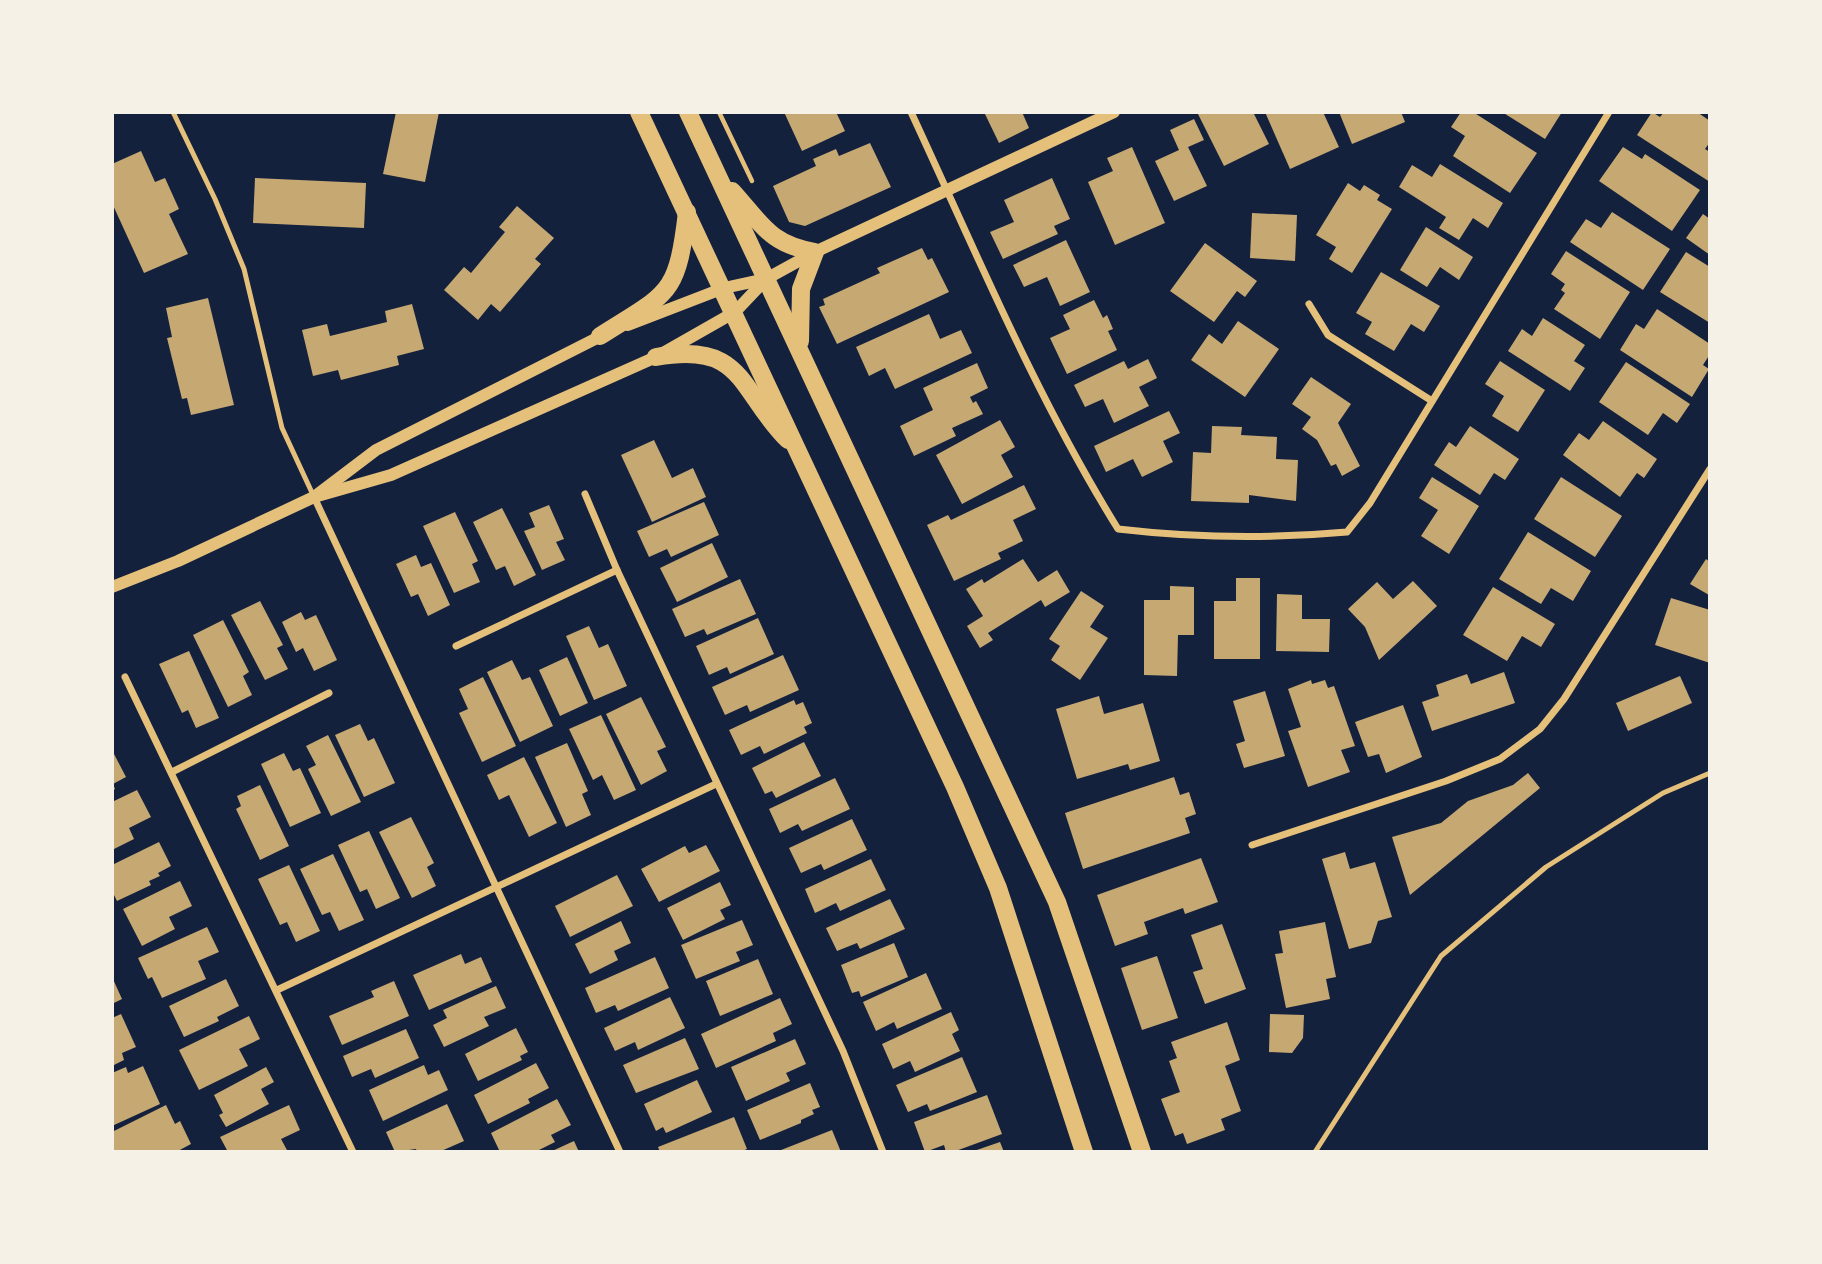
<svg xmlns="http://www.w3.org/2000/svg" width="1822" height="1264" font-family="Lato,sans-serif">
<rect width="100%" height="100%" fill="#14213d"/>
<g fill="#c6a872">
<polygon points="396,112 439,112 425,182 383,174"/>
<polygon points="784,112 836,112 845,131 802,151"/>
<polygon points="984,112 1022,112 1029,128 999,143"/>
<polygon points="1197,112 1253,112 1269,144 1224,166"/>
<polygon points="1265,112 1323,112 1339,147 1290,169"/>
<polygon points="1339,112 1401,112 1405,122 1352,144"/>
<polygon points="1461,112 1473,112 1537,153 1510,193 1453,156 1465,136 1451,127"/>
<polygon points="1502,112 1562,112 1545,139"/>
<polygon points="1652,112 1660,117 1664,112 1697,112 1710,121 1710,142 1705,149 1710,152 1710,182 1637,135"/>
<polygon points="1194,119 1204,140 1188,147 1207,186 1174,201 1155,161 1179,150 1170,130"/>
<polygon points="870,143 891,187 805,226 789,222 773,186 816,166 813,159 836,149 839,156"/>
<polygon points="1132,147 1165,223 1115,245 1088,182 1113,171 1107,158"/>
<polygon points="1623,147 1642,159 1645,154 1700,190 1672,231 1599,181"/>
<polygon points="141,151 155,182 165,178 179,209 169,214 188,254 144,273 112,203 112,164"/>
<polygon points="1440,164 1503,203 1488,228 1473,218 1459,240 1439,228 1446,217 1399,187 1412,165 1432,177"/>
<polygon points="255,178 366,183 364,228 253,223"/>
<polygon points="1052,178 1070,219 1054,226 1058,234 1003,259 990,232 1014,222 1004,200"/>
<polygon points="1348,183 1360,191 1364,185 1380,195 1377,200 1392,209 1352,273 1329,259 1336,247 1316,235"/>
<polygon points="517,206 554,238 535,259 541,264 500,312 491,304 478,320 444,290 464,267 471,273 505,232 499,227"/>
<polygon points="1612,212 1670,249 1643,290 1570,242 1586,219 1601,228"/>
<polygon points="1252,213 1297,215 1295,261 1250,258"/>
<polygon points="1703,214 1710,219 1710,255 1686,238"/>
<polygon points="1426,227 1473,257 1459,280 1440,267 1427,287 1400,270"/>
<polygon points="1066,240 1090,292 1060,306 1047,277 1024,287 1013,265"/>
<polygon points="1205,243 1257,281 1245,297 1237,291 1214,322 1170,291"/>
<polygon points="922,248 928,260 932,258 949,292 837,344 819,307 825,305 823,299 880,273 877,268"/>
<polygon points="1566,251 1630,292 1600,339 1554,309 1565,293 1561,290 1565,284 1551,274"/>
<polygon points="1686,252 1710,267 1710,323 1660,292"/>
<polygon points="1381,272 1440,306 1424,332 1411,324 1394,351 1365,334 1372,322 1356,313"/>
<polygon points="208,298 234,405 191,415 187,398 182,399 167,338 172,337 166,308"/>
<polygon points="1094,300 1103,318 1107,315 1113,329 1108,331 1117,350 1067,374 1050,338 1070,329 1063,315"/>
<polygon points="412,304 424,349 397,356 399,365 341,380 338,370 313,376 302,330 327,324 330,336 387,322 385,311"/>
<polygon points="1657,309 1710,344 1710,354 1703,365 1709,369 1692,397 1620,350 1636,324 1644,329"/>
<polygon points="929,314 940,339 961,330 972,353 895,389 885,368 869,376 856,347"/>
<polygon points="1543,318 1585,345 1574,361 1585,368 1570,391 1508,351 1522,329 1532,336"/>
<polygon points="1238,321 1279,349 1245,397 1191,360 1209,334 1222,344"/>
<polygon points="1148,359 1157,378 1139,387 1149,406 1114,423 1103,399 1085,407 1074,385 1124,361 1128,369"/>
<polygon points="1500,361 1545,390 1518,432 1492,416 1504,396 1485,384"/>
<polygon points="1626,362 1690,404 1677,423 1663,413 1648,435 1599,402"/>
<polygon points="977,363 988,388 970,397 973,403 976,401 983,414 952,428 956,436 914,456 900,426 933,410 923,388"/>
<polygon points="1311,377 1351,404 1338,423 1360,466 1342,476 1336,464 1331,466 1317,440 1302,429 1311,417 1292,404"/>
<polygon points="1169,411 1180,433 1163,441 1173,462 1142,477 1133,459 1106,472 1094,446"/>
<polygon points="1000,420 1015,447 1001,455 1013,477 962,504 936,455"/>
<polygon points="1603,421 1657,459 1644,478 1637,473 1620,497 1563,455 1579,433 1589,440"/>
<polygon points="1212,426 1242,427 1241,435 1277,437 1276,459 1298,460 1296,501 1249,495 1249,503 1191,501 1193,452 1211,453"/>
<polygon points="1470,426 1519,459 1505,480 1494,473 1480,495 1434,465 1449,442 1456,447"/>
<polygon points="654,440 672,478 693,468 706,497 652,522 621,455"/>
<polygon points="1432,477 1479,506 1449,554 1421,536 1438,510 1419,498"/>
<polygon points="1561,477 1622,516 1595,557 1534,519"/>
<polygon points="1024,485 1036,509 1013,520 1023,541 998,553 1001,559 954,581 927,525 948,515 951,520"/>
<polygon points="704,502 719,535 671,557 667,549 649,557 637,531"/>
<polygon points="549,505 564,539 556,542 565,560 542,570 524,531 535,527 529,513"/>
<polygon points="502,508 536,575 514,586 505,566 496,570 473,522"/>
<polygon points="455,512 478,561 472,564 480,582 454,593 423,526"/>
<polygon points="1528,532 1591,571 1573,601 1551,588 1541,604 1499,579"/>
<polygon points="712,543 728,577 677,602 660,568"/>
<polygon points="416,555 421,567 431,563 450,605 428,616 418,594 411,597 396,564"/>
<polygon points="1023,559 1038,582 1057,570 1070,592 1045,607 1041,600 988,633 993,640 980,648 967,626 983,616 966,589 982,579 984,583"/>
<polygon points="1706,559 1710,562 1709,595 1690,584"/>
<polygon points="1236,578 1260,578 1260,659 1214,659 1214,601 1236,601"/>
<polygon points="740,579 756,614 707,635 704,629 685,637 672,609"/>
<polygon points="1413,581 1437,606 1379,660 1365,627 1348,609 1377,582 1393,599"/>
<polygon points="1170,586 1194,587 1194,635 1178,635 1177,676 1144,675 1144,600 1170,600"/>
<polygon points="1493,587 1555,624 1541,647 1522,636 1507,661 1463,635"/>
<polygon points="1081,591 1104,606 1090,627 1108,638 1080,680 1051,660 1060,646 1049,639"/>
<polygon points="1277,594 1302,595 1302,619 1330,619 1329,652 1276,651"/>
<polygon points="1671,598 1710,610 1710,663 1655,645"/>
<polygon points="260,601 283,645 277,648 288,669 265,680 231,615"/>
<polygon points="301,612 305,620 316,615 337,660 314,671 303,648 296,652 282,622"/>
<polygon points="758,618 774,654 730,674 727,667 709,675 696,646"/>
<polygon points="223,620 249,672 243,676 252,695 228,707 193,635"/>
<polygon points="589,626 599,648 608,644 627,686 594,700 566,636"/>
<polygon points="189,651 219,718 196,728 188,710 182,713 159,664"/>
<polygon points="783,655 799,690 750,712 747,705 725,715 712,687"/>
<polygon points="567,657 588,703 560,716 539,670"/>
<polygon points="512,660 522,680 530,677 553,726 520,742 487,672"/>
<polygon points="1504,672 1515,703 1432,731 1422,702 1439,696 1436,685 1467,674 1471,684"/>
<polygon points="1680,676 1692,703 1628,731 1616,703"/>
<polygon points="483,677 516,746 482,762 459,713 468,709 459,689"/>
<polygon points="1311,680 1312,684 1325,680 1328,688 1334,686 1355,746 1341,750 1350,772 1308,787 1288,731 1301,727 1288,689"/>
<polygon points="1265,691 1285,756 1244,768 1236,744 1245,741 1233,701"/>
<polygon points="1099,696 1104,714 1143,703 1160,761 1130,770 1128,764 1077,779 1056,709"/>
<polygon points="641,697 666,747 657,751 667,771 641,785 606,714"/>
<polygon points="794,700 796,705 803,702 812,723 804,727 807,733 764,754 760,746 741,755 729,730"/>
<polygon points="1403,705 1422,757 1386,773 1379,754 1368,757 1355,722"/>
<polygon points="601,715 636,790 614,800 602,775 593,780 569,729"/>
<polygon points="360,724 368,741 374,738 395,783 364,797 335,735"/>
<polygon points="328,735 361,802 331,816 308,769 316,765 306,746"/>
<polygon points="804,742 821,776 776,798 772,791 765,794 752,768"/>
<polygon points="567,743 588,791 582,794 591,815 566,827 535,757"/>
<polygon points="284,753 293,771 300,768 321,813 290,827 261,764"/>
<polygon points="114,754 126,777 113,784 115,789 112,791"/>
<polygon points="524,757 557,823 529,837 509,795 499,800 487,775"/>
<polygon points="1528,773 1540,788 1410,895 1392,837 1441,823 1468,801 1513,785"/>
<polygon points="1174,777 1180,795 1189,792 1196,814 1185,818 1190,833 1083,869 1065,813"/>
<polygon points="835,778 850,809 802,831 798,824 780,833 769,809"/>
<polygon points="260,785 289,846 260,860 236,809 241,806 237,796"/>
<polygon points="137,790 151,817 129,828 134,839 112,850 112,802"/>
<polygon points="411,817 434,863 427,867 436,886 412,898 379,832"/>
<polygon points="852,819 867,850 824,870 821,864 801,873 789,848"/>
<polygon points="369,831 400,898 376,909 367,889 360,892 338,845"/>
<polygon points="159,842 171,866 158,873 160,876 149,881 151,885 117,901 112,891 112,865"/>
<polygon points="706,845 720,871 659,902 641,869 685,846 689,853"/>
<polygon points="1345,852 1350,869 1375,862 1392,917 1378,921 1371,943 1349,949 1322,859"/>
<polygon points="333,854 364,920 339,931 330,912 322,915 300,869"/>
<polygon points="1201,858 1218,902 1185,914 1183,908 1144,922 1148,934 1115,946 1097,895"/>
<polygon points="871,859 886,890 840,911 836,903 815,913 805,889"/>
<polygon points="289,865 320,931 296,942 287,922 280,925 258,879"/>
<polygon points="617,875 633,906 570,937 555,906"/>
<polygon points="180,881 192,906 169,917 175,929 142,946 123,909"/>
<polygon points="720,882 731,905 720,910 725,919 683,940 667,908"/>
<polygon points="890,899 905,929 860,949 857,943 837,951 826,928"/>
<polygon points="742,920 753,945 736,952 740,961 696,979 681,945"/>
<polygon points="621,921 631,943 614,951 618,960 590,974 575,944"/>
<polygon points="1325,922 1336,977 1326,979 1330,999 1286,1008 1275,954 1283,953 1279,931"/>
<polygon points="1222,924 1246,989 1205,1004 1193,972 1203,969 1191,935"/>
<polygon points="207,927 219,952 198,961 206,979 162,998 152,977 148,979 138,958"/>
<polygon points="894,943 908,977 861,997 859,991 852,993 841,965"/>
<polygon points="461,954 465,964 481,957 492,982 429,1010 413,975"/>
<polygon points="1157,956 1178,1018 1142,1030 1121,968"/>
<polygon points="655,957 669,988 618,1011 615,1005 596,1013 585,988"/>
<polygon points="758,959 773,994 720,1016 706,981"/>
<polygon points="926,973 942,1009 897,1029 894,1022 876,1031 863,1002"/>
<polygon points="112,977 122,999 112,1004"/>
<polygon points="226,979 239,1006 217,1017 219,1021 184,1037 169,1006"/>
<polygon points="394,981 409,1016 342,1045 329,1016 374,997 371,991"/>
<polygon points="496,986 506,1008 484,1017 489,1026 444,1047 433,1025 447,1018 443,1010"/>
<polygon points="670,997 685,1028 638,1050 635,1042 615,1051 604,1028"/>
<polygon points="780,998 792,1024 773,1033 776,1041 716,1068 701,1034"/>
<polygon points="951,1012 959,1030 952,1034 960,1051 915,1072 910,1061 893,1069 882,1044"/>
<polygon points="121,1014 136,1047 122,1053 124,1060 112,1066 112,1018"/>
<polygon points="1270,1014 1304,1015 1303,1038 1292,1053 1269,1052"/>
<polygon points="249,1016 260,1039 239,1049 248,1066 199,1090 179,1050"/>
<polygon points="1227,1022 1240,1060 1225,1066 1241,1111 1221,1119 1225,1130 1187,1144 1183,1133 1175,1136 1161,1099 1180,1092 1169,1061 1177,1058 1171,1042"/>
<polygon points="516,1028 528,1052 520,1056 522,1060 478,1081 465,1054"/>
<polygon points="406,1029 419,1058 375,1078 371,1069 352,1077 343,1056"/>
<polygon points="685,1038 699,1069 636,1093 623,1065"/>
<polygon points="795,1039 806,1064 786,1073 790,1081 746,1101 731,1067"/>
<polygon points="962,1057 977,1092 930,1111 927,1104 908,1112 896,1085"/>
<polygon points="536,1063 549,1088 528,1099 530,1103 488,1124 474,1095"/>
<polygon points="424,1065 428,1075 439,1070 448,1090 383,1121 369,1090"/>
<polygon points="143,1066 160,1104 112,1126 112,1073 126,1067 128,1073"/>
<polygon points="266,1067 274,1082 261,1089 269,1104 226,1127 219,1115 223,1113 214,1095"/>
<polygon points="697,1080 712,1112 666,1133 663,1127 656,1131 644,1104"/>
<polygon points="810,1083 820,1107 812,1110 814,1114 801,1120 801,1123 760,1140 747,1110"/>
<polygon points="987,1095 1002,1134 953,1152 946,1152 944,1145 925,1152 914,1122"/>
<polygon points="557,1099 571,1125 551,1135 555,1142 535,1152 500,1152 491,1133"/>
<polygon points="447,1104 464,1141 439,1152 417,1152 416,1149 395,1152 386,1132"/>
<polygon points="166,1105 175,1124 180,1121 191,1144 176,1152 112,1152 112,1132"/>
<polygon points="289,1105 300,1130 281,1139 288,1152 228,1152 220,1137"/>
<polygon points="734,1117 747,1149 740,1152 660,1152 658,1147"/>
<polygon points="832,1130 841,1152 776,1152"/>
<polygon points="574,1141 579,1152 550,1152"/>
<polygon points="1000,1142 1004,1152 971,1152"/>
</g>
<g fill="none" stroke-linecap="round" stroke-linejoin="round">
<polyline stroke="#e5c07b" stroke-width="4.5" points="719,112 752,181"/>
<g stroke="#e5c07b" stroke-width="5">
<polyline points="173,112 215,199 244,269 282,428 314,497"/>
<polyline points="1315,1152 1441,956 1546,867 1663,793 1710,773"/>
</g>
<g stroke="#e5c07b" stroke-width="7">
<path d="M911 112C976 252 1036 397 1118 529 1195 538 1270 539 1347 532L1370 503 1609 112"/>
<polyline points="1309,304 1328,335 1432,401"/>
<polyline points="585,494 617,570 843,1051 883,1152"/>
<polyline points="314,497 620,1152"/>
<polyline points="456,646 617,570"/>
<polyline points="125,677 353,1152"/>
<polyline points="172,772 329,693"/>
<polyline points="1252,845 1446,781 1500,759 1540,729 1564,699 1710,469"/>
<polyline points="277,990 716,784"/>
</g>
<g stroke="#e5c07b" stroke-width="12">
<polyline points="628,325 724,288 766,279 815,252 1114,112"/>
<polyline points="314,497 376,450 605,334"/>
<polyline points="112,587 178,561 314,497 391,475 656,357 735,312 766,279"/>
</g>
<g stroke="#e5c07b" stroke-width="18">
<polyline points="639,112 955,787 998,888 1084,1152"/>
<polyline points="688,112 1057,902 1142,1152"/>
<path d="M732 191C762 224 769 244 815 252L801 289 800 341"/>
<path d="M600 336C669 292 677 297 687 212"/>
<path d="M656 357C745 341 738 390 788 440"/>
</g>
</g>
<rect width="1822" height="1264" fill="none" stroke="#f6f1e7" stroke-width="228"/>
</svg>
